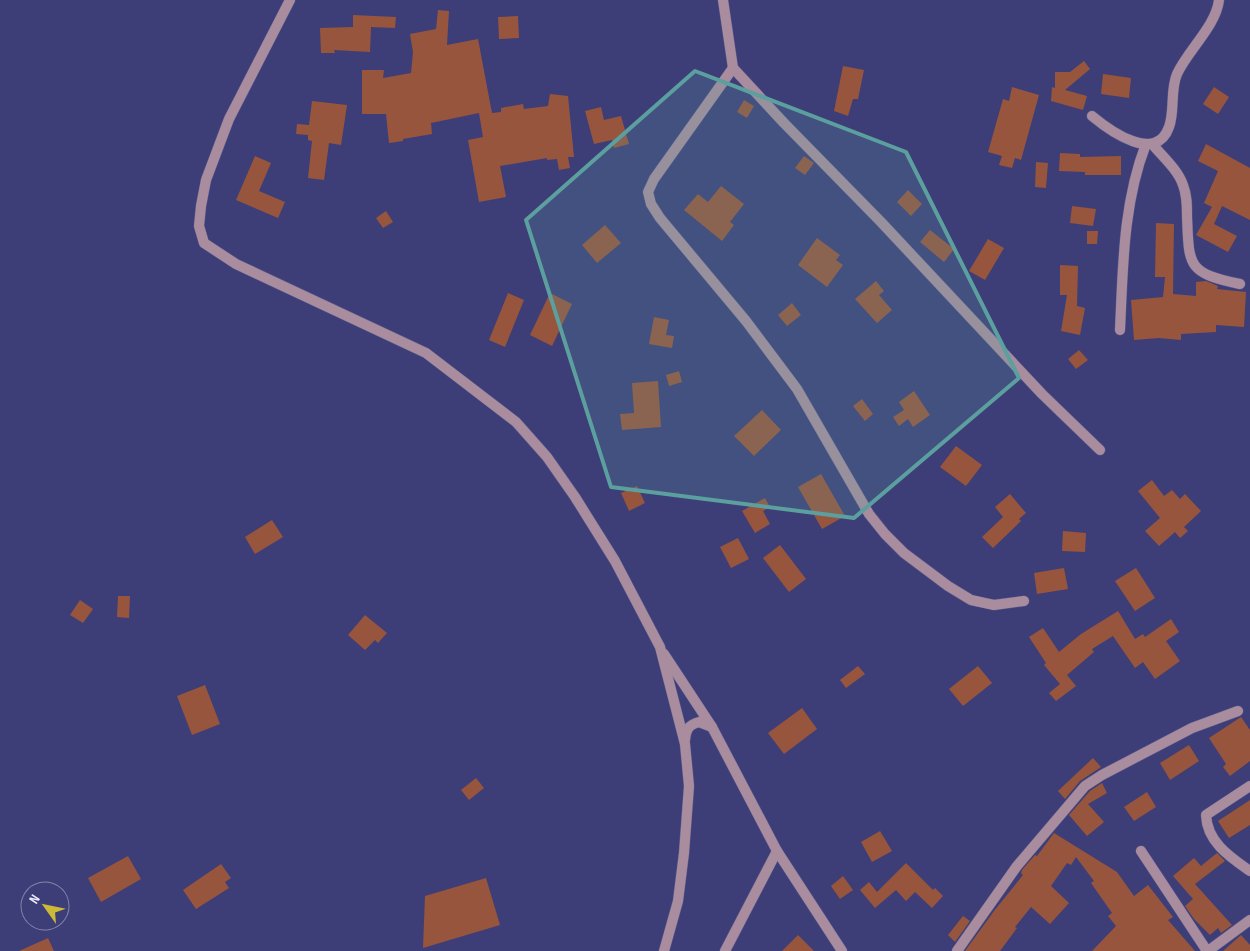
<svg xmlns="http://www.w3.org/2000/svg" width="1250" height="951" font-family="'Sofia Sans Condensed',sans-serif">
<rect width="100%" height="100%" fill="#3d3e77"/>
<g fill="#97553d">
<polygon points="438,10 449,11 447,45 478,39 492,113 501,112 501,108 523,104 524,109 548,106 550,94 568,96 574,157 568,157 570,168 559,170 557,159 547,160 547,158 500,166 506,197 479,202 468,140 483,137 479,113 431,123 432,134 403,139 403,141 389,143 386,114 362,114 362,70 384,70 383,78 411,73 413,52 410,34 436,29"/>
<polygon points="353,15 396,17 395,28 371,27 370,52 334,50 335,53 321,53 320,28 353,27"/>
<polygon points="518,16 519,38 499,39 498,17"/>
<polygon points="1084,61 1090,69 1065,90 1087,96 1083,110 1051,101 1052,87 1055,88 1055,72 1070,72"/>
<polygon points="843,66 864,70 858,99 853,99 848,116 834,111"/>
<polygon points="1103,74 1131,78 1129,98 1101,94"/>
<polygon points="1012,87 1039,95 1021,160 1015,158 1012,168 999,165 1002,156 988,152 1003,99 1009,101"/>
<polygon points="1214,87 1229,97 1218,114 1203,104"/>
<polygon points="744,100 754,106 747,118 737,112"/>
<polygon points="312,101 347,105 341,145 329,143 324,180 308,178 312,141 308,140 308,135 296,134 297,124 309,125"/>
<polygon points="601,107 604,120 621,116 629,144 614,148 612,140 594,144 585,111"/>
<polygon points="1206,144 1250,168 1250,220 1222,206 1214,224 1237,236 1228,252 1196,235 1212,207 1204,203 1218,171 1198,161"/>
<polygon points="1060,153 1080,154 1080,157 1121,156 1121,175 1085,175 1085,172 1059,171"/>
<polygon points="255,156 271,163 259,191 285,202 278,218 236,200"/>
<polygon points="804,156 814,163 805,175 795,168"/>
<polygon points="1036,162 1048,163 1046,188 1035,187"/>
<polygon points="721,186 744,204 730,222 734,225 722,241 684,210 698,194 708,202"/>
<polygon points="908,190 922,204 911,216 897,202"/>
<polygon points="1072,206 1096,209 1093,226 1070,223"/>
<polygon points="386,211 393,222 383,228 376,218"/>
<polygon points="1156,223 1174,224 1173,294 1196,296 1196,282 1206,281 1218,286 1217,289 1246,292 1244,327 1216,325 1216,332 1181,334 1181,340 1159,338 1134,340 1131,300 1163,297 1165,277 1155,277"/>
<polygon points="605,225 621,243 597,263 582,245"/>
<polygon points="930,230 954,249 944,262 920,242"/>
<polygon points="1087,231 1098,231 1097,244 1087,244"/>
<polygon points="817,238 840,255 836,260 843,265 827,287 798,265"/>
<polygon points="988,239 1004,248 985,280 969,271"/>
<polygon points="1060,265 1078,266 1077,306 1085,308 1080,335 1061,331 1067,295 1060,295"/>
<polygon points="876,281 884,291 879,295 892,310 877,323 855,299"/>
<polygon points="508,293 524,300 505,347 489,340"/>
<polygon points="550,293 572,304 552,346 530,335"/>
<polygon points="792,303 801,315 787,326 778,315"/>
<polygon points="654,317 669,320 666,335 674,336 672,348 649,344"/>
<polygon points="1079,350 1088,360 1076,369 1068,359"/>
<polygon points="679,371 682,382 669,386 666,375"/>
<polygon points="658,381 661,427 622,430 620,414 634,413 632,383"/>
<polygon points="914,391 930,415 913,427 908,419 899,426 893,417 904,410 899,402"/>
<polygon points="862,399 873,414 865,421 853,406"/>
<polygon points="762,410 781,430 754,456 734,436"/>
<polygon points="956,446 982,465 966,486 940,467"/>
<polygon points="821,474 845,516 822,529 798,487"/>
<polygon points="1152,480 1164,496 1172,490 1180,499 1185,494 1201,511 1184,527 1188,531 1180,538 1175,532 1159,546 1145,531 1160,518 1138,491"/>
<polygon points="637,486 645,503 629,511 621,493"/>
<polygon points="1010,494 1026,513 1019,519 1021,521 993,548 982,537 1003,517 995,507"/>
<polygon points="765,498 770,507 763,511 770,524 755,533 742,511"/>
<polygon points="272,520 283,537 255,554 245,537"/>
<polygon points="1063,531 1086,533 1085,552 1062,551"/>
<polygon points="738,538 749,559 731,568 720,547"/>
<polygon points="780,545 806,579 789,592 763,558"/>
<polygon points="1064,568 1068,589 1037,594 1034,573"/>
<polygon points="1136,568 1155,598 1135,611 1115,581"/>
<polygon points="118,596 130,596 129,618 117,617"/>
<polygon points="80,600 93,609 83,623 70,615"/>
<polygon points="1118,611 1135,639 1143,634 1145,637 1171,619 1179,632 1166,641 1180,661 1155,679 1143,662 1135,668 1113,636 1092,649 1094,652 1067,675 1076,686 1056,701 1049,693 1060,684 1044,665 1046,663 1029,637 1043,628 1059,652 1081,634"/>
<polygon points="365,615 387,633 378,643 375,640 365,650 348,635"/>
<polygon points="858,666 865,674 846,688 840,680"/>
<polygon points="978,666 992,683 963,706 949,689"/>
<polygon points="205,685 220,724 192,735 177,696"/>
<polygon points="802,708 817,729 784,754 768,733"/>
<polygon points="1241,717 1250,730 1250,761 1230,776 1223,767 1226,764 1209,738"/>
<polygon points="1189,745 1199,761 1170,780 1160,763"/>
<polygon points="1093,758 1101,767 1080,781 1065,799 1058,791"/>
<polygon points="476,778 484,788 469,800 461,790"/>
<polygon points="1102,783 1107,793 1088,804 1104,822 1087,836 1069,815 1090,791"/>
<polygon points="1147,792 1156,807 1134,821 1124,807"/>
<polygon points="1250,800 1250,825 1229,838 1218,821"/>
<polygon points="880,831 892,851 872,862 861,842"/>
<polygon points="1054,833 1117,872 1134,896 1148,885 1173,917 1168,920 1195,951 1092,951 1116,926 1108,916 1112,913 1091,883 1094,881 1076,857 1071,865 1067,863 1051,886 1069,903 1050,924 1031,907 1015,927 1017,928 1000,951 965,951 994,911 1023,875 1021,873 1022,870 1035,855 1037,856"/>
<polygon points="1217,853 1225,861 1195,884 1232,925 1221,933 1218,928 1210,935 1194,919 1185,906 1193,899 1173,876 1194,858 1201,866"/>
<polygon points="128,856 141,879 101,902 88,878"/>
<polygon points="906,863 933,890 935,888 943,896 932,908 915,892 906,901 896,890 875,908 860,890 869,882 877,892"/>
<polygon points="221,864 231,878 225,882 229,888 196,909 183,890"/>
<polygon points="843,876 853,890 840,899 831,886"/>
<polygon points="486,878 500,925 423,948 425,896"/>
<polygon points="963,916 970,921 955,942 948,935"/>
<polygon points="798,935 814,951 782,951"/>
<polygon points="1241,935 1250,945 1250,951 1223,951"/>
<polygon points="48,938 54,951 19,951"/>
</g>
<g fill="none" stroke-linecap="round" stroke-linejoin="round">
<g stroke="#595a8c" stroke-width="11">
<g id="minor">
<polyline points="290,0 229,119 206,180 201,206 199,226 204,243 236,264 426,353 516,422 547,457 575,497 615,561 660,647 685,744 689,786 684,853 678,901 664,951"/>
<polyline points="723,0 733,68 784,123 881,222 1042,394 1100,450"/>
<polyline points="733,68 654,179 648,192 651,204 660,218 746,321 797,389 869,514 885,534 904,553 948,586 971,600 994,605 1024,601"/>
<path d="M1092 116C1110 131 1156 164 1169 127 1175 111 1170 90 1177 74 1188 50 1216 26 1219 0"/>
<path d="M1153 145C1163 157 1178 170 1183 185 1187 195 1187 205 1187 216 1189 266 1187 273 1240 284"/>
<path d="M1120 330C1123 267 1123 203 1146 144"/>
<polyline points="664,654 712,727 777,851 842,951"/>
<path d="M685 740C686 730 688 725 699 722L712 727"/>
<path d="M1250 786 1206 815C1207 842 1230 857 1250 871"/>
<polyline points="1141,851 1207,951"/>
<polyline points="725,951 777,851"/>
<polyline points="957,951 1017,866 1085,786 1102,775 1192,728 1238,711"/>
<polyline points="1208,951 1250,920"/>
</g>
</g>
<use href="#minor" stroke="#a98c9e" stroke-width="10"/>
</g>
<path fill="#5c9f9f" fill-opacity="0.2" stroke="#5c9f9f" stroke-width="4" stroke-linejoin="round" d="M695 71 906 152 1019 378 854 518 611 487 526 220Z"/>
<g transform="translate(45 906) rotate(303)"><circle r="24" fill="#3d3e77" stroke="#8384ab"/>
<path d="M0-4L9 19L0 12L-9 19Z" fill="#cdb938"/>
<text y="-8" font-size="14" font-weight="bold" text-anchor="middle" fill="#ebecfa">N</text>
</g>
</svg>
